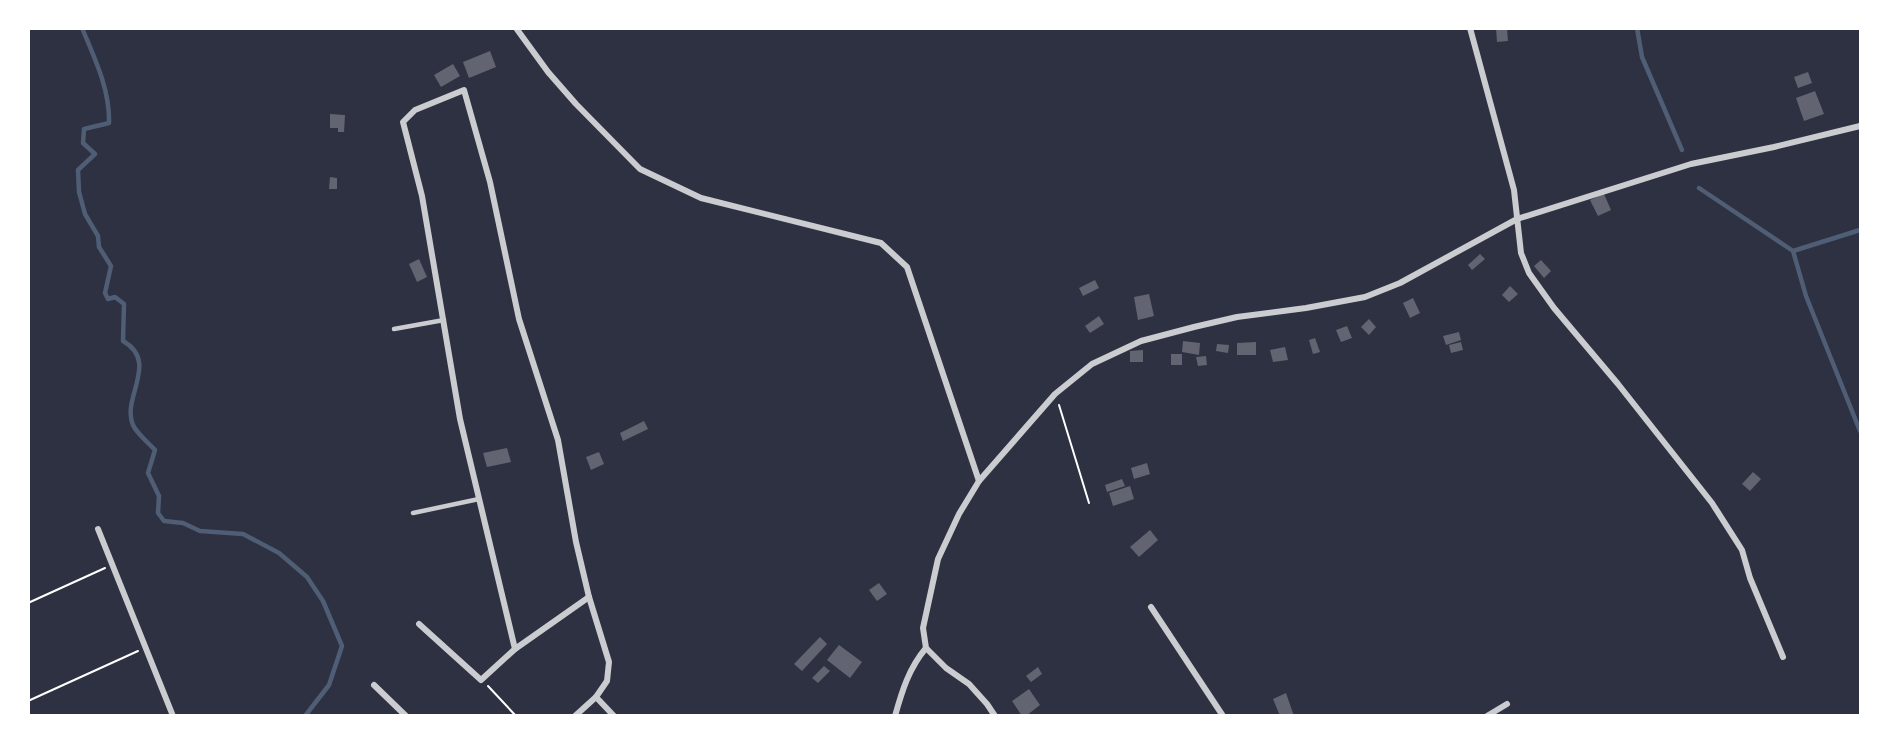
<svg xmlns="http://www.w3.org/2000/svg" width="1889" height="744" font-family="Lato,sans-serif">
<rect width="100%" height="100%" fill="#2d3142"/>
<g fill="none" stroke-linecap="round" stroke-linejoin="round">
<g stroke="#4f5d75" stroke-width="4.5">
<path d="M82 28C95 59 110 90 109 123L84 129 83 143 95 154 78 170 79 192 85 214 98 236 99 247 111 266 105 293 108 299 115 297 124 304 123 341C160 362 121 398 133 425 137 434 149 443 155 450L148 473 159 496 158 513 164 521 183 523 200 531 243 534 279 553 307 577 323 601 342 646 329 685 305 716"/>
<polyline points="1637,28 1642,57 1682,150"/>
<polyline points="1699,188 1793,251 1860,230"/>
<polyline points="1793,251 1806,296 1860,431"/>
</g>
</g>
<g fill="#626471">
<polygon points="1496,28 1507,28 1508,41 1497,42"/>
<polygon points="490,51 496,67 469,78 463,62"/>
<polygon points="453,64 460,76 441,87 434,75"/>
<polygon points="1808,72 1812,83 1798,88 1794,77"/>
<polygon points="1815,91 1824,114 1804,121 1796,98"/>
<polygon points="330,114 345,115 344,132 338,132 338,128 330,128"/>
<polygon points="330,177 337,178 337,189 329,189"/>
<polygon points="1604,194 1611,210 1598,216 1590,200"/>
<polygon points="1480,254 1485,259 1472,270 1468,265"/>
<polygon points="419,259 427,277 417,282 409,264"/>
<polygon points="1541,260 1551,271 1544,278 1534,266"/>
<polygon points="1095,280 1099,288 1083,296 1079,288"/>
<polygon points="1510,286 1518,294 1509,302 1502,295"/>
<polygon points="1149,294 1154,316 1138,320 1134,297"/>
<polygon points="1413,298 1420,313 1410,318 1403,303"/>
<polygon points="1099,316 1104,324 1090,333 1085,326"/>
<polygon points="1369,319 1376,327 1369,335 1361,327"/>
<polygon points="1347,326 1352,338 1341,342 1336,330"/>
<polygon points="1459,332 1461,340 1446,345 1443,336"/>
<polygon points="1315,338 1320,352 1313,354 1309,340"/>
<polygon points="1183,341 1200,343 1199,355 1182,352"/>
<polygon points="1256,342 1256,355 1237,355 1237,343"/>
<polygon points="1461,342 1463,350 1451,353 1449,345"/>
<polygon points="1217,344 1229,345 1228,353 1216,351"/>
<polygon points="1285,347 1288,360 1273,362 1270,350"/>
<polygon points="1143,350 1143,362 1130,362 1130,351"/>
<rect x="1171" y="354" width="11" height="11"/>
<polygon points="1206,356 1207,365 1198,366 1196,357"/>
<polygon points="644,421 648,429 623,441 620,433"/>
<polygon points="507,448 511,462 487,467 483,453"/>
<polygon points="599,452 604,464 591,470 586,457"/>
<polygon points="1147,463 1150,474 1134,479 1131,468"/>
<polygon points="1753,472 1761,479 1750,491 1742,484"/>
<polygon points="1122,479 1125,486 1107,492 1105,485"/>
<polygon points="1130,486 1134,499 1113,506 1109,493"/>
<polygon points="1150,530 1158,540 1139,557 1130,547"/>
<polygon points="879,583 887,594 877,601 869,590"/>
<polygon points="820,637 827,644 802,671 794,664"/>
<polygon points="839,645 862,662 850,678 827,660"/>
<polygon points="824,666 830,671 818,683 812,678"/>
<polygon points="1038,667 1042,674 1031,682 1026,676"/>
<polygon points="1029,689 1040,705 1026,716 1022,716 1012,701"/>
<polygon points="1286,693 1294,716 1280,716 1273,699"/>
</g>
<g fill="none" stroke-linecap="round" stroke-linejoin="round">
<g stroke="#fff" stroke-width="2">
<polyline points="1059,405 1089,503"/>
<polyline points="28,603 105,568"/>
<polyline points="488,686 516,716"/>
<polyline points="28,701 138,651"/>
</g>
<g stroke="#caccd0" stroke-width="4.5">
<polyline points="394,329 444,320"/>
<polyline points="413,513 479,499"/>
</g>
<g stroke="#caccd0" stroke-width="6">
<polyline points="516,28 548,72 576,104 640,169 701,198 881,243 907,267 979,481"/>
<polyline points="1470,28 1514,190 1521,253 1529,273 1554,308 1618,384 1712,503 1742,550 1750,578 1783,657"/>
<polyline points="98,529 173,716"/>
<polyline points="1151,607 1223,716"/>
<polyline points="419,624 481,680 515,649 460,419 422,196 403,122 415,110 464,90 490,182 519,319 558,440 576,542 589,597 609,662 607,681 596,697 575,716"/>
<polyline points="515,649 589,597"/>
<polyline points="374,685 406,716"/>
<polyline points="596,697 614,716"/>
<path d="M895 716C902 691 909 668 926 648"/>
<polyline points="995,716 987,704 969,684 946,668 926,648 923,628 938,559 959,514 979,481 1055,394 1092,364 1141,341 1194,327 1237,317 1306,308 1365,297 1400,283 1517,219 1691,164 1774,147 1860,126"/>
<polyline points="1487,716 1507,704"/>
</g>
</g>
<rect width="1889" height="744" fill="none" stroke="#ffffff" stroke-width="60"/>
</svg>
